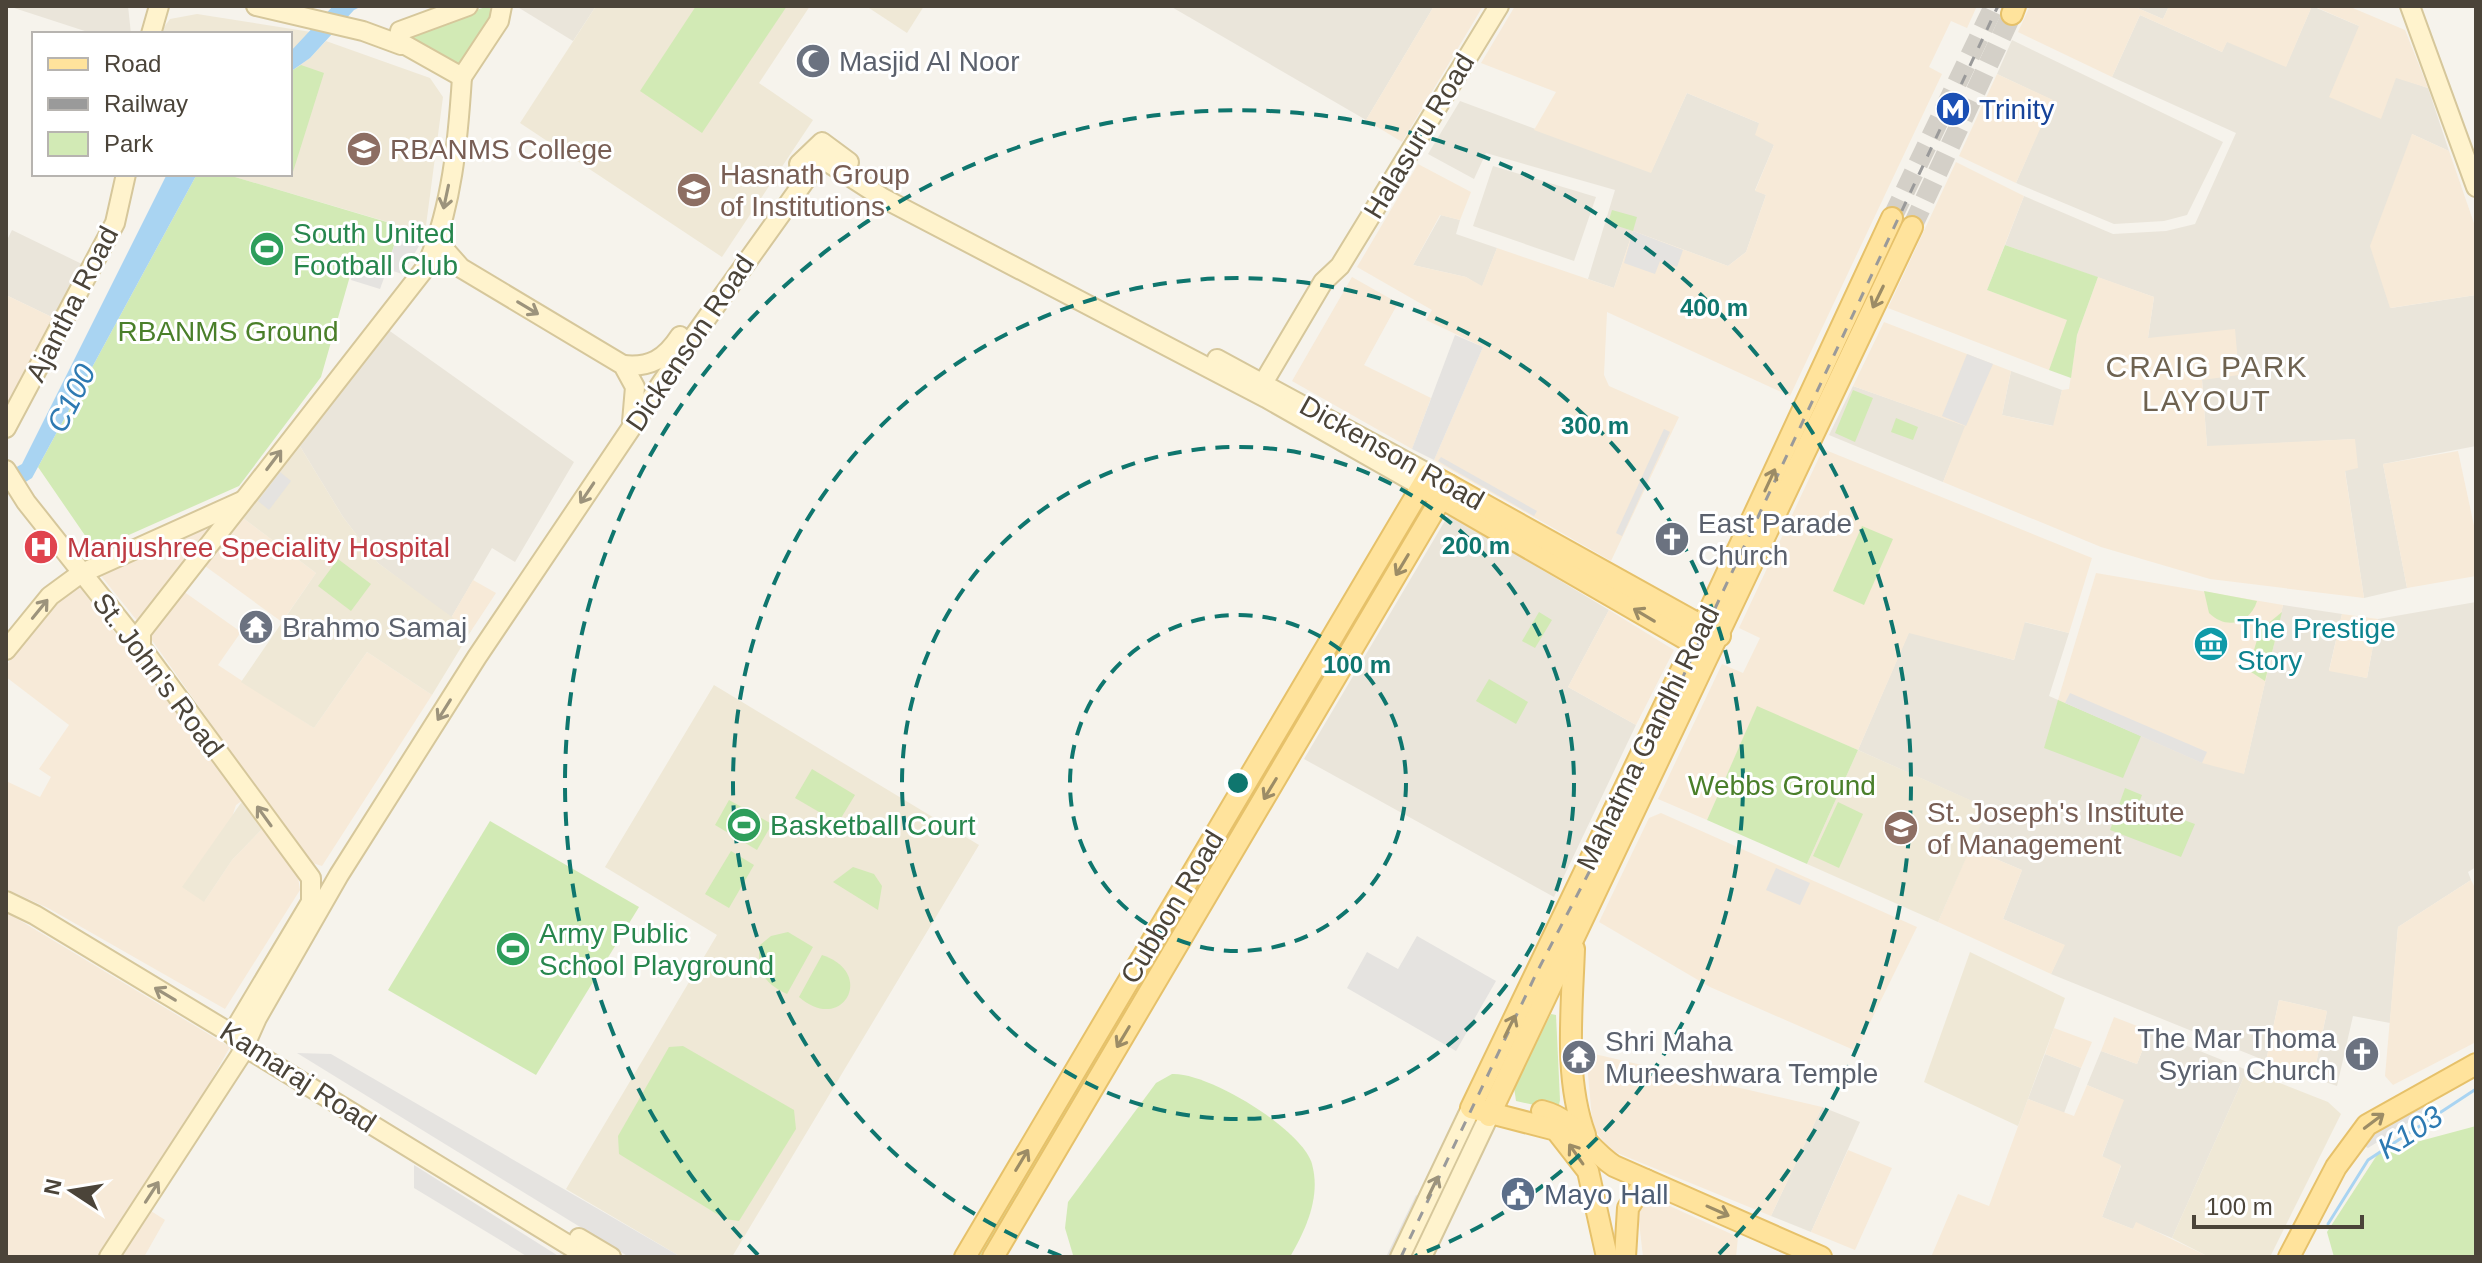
<svg xmlns="http://www.w3.org/2000/svg" width="2482" height="1263" font-family="Arial,sans-serif">
<rect width="100%" height="100%" fill="#f6f3ec"/>
<g fill="#eae5da">
<polygon points="8,6 128,6 131,34 94,34"/>
<polygon points="516,6 596,6 573,41"/>
<polygon points="1170,6 1434,6 1366,120"/>
<polygon points="2133,6 2169,6 2163,19"/>
<polygon points="2312,6 2359,26 2396,77 2428,88 2449,151 2412,134 2391,308 2476,295 2476,446 2383,464 2407,588 2364,598 2345,470 2355,439 2207,447 2202,379 2148,338 2154,297 2005,245 2024,196 2113,234 2166,231 2195,224 2236,133 2112,77 2140,15 2222,52 2227,41 2286,66"/>
<polygon points="2012,40 2223,142 2187,215 2164,221 2114,224 2016,183 2052,100 1997,74"/>
<polygon points="1687,93 1759,123 1774,145 1755,190 1766,195 1746,252 1728,266 1633,231 1614,288 1588,279 1615,190 1486,153 1474,179 1428,154 1460,101 1651,172"/>
<polygon points="1493,166 1596,197 1574,261 1473,226"/>
<polygon points="1441,215 1460,220 1456,234 1497,248 1482,287 1466,277 1413,265"/>
<polygon points="12,230 84,265 58,320 6,295 6,242"/>
<polygon points="387,329 574,462 515,562 492,548 451,618 378,563 343,517 298,443"/>
<polygon points="2011,371 2062,390 2054,426 2002,415"/>
<polygon points="1853,386 1966,426 1943,482 1829,435"/>
<polygon points="1449,514 1609,610 1568,687 1636,725 1554,897 1304,759"/>
<polygon points="2476,602 2476,867 2468,872 2471,880 2398,927 2390,1023 2353,1016 2337,1086 2313,1078 2327,1011 2279,1000 2266,1061 2051,974 2064,945 2003,919 2022,870 1970,848 1987,808 1858,750 1909,632 2014,660 2024,622 2069,633 2049,696 2202,762 2244,773 2283,605 2342,614 2329,670 2367,678 2378,619"/>
<polygon points="2150,1031 2247,1070 2172,1238 2136,1223 2133,1229 2102,1217 2121,1166 2102,1157 2123,1100 2087,1085 2101,1051 2137,1064"/>
<polygon points="2045,1054 2081,1068 2064,1113 2028,1099"/>
<polygon points="1822,1107 1860,1122 1811,1232 1771,1216"/>
</g>
<g fill="#f7ead8">
<polygon points="1434,6 1483,6 1402,142 1366,120"/>
<polygon points="1515,6 1977,6 1967,28 1951,21 1929,67 1942,74 1790,396 1607,312 1604,375 1609,386 1679,417 1611,561 1434,460 1483,347 1426,320 1432,310 1357,267 1418,164 1471,192 1460,220 1440,215 1413,265 1466,277 1482,286 1497,248 1614,288 1633,231 1728,266 1746,252 1766,195 1755,191 1774,145 1755,135 1759,123 1687,93 1651,173 1534,130 1556,92 1481,63"/>
<polygon points="2030,6 2133,6 2163,19 2169,6 2312,6 2286,67 2227,42 2222,52 2140,15 2112,77 2018,32"/>
<polygon points="2313,6 2348,6 2405,30 2428,88 2396,78 2381,119 2329,97 2359,26"/>
<polygon points="1997,74 2053,100 2016,183 1959,156"/>
<polygon points="2412,134 2449,151 2476,229 2476,295 2390,308 2370,246"/>
<polygon points="1956,162 2024,196 1987,290 2068,320 2049,370 1888,308"/>
<polygon points="1352,277 1398,303 1364,365 1431,398 1412,449 1292,381"/>
<polygon points="2098,277 2154,297 2148,338 2235,329 2239,375 2202,380 2207,446 2355,439 2358,468 2345,471 2364,598 2210,579 2101,547 1943,482 1965,426 1853,386 1884,322 2011,371 2002,415 2053,426 2062,390 2069,389 2077,335"/>
<polygon points="6,295 58,320 6,417"/>
<polygon points="1823,449 2092,558 2069,633 2025,622 2014,660 1909,633 1858,750 1757,707 1707,820 1658,799 1722,664 1743,673 1760,638 1739,628"/>
<polygon points="2458,451 2476,535 2476,576 2407,588 2383,464"/>
<polygon points="243,518 316,573 282,622 205,566"/>
<polygon points="219,521 139,623 98,572"/>
<polygon points="2096,573 2283,605 2244,774 2202,763 2058,700"/>
<polygon points="473,580 496,593 471,631 451,618"/>
<polygon points="78,585 243,800 236,805 204,902 232,860 263,828 298,877 300,890 225,1009 48,908 6,889 6,781 40,797 51,777 39,769 69,725 6,677 6,666 40,620"/>
<polygon points="183,591 241,632 218,665 314,728 367,652 432,695 322,866 309,862 149,636"/>
<polygon points="1609,610 1674,650 1636,725 1568,687"/>
<polygon points="2342,614 2378,619 2367,678 2329,671"/>
<polygon points="1661,813 1917,927 1856,1051 1710,987 1599,922 1649,818"/>
<polygon points="1970,848 2022,870 2003,919 2065,945 2051,974 1938,922"/>
<polygon points="2471,880 2476,890 2476,1042 2393,1085 2385,1076 2398,927"/>
<polygon points="6,912 230,1047 185,1126 99,1257 6,1257"/>
<polygon points="2279,1000 2327,1011 2313,1078 2266,1061"/>
<polygon points="2114,1017 2150,1031 2137,1064 2101,1051"/>
<polygon points="2054,1028 2092,1042 2081,1068 2045,1054"/>
<polygon points="1586,1052 1822,1107 1771,1216 1610,1150 1595,1130 1592,1119"/>
<polygon points="2087,1085 2124,1100 2102,1156 2121,1165 2102,1217 2133,1229 2136,1222 2209,1257 1931,1257 1958,1194 1989,1206 2028,1099 2074,1116"/>
<polygon points="1848,1150 1892,1168 1855,1250 1811,1232"/>
<polygon points="1646,1199 1661,1202 1738,1237 1736,1257 1643,1257 1638,1213"/>
<polygon points="151,1211 165,1220 144,1257 121,1257"/>
</g>
<g fill="#efe8d6">
<polygon points="596,6 810,6 759,83 813,120 722,257 520,123"/>
<polygon points="866,6 924,6 907,33"/>
<polygon points="197,14 311,32 290,52 290,34 159,34 170,19"/>
<polygon points="326,41 430,78 443,97 425,233 225,174 290,174 290,72 310,58"/>
<polygon points="298,443 343,517 378,563 471,631 432,695 367,652 314,728 241,682 316,573 243,518"/>
<polygon points="714,685 979,845 732,1257 681,1257 566,1189 717,935 605,867"/>
<polygon points="1858,750 1988,808 1938,922 1807,864"/>
<polygon points="243,800 263,828 232,860 204,902 182,887"/>
<polygon points="1970,952 2065,998 2018,1126 1924,1082"/>
<polygon points="2247,1070 2328,1102 2341,1114 2270,1257 2209,1257 2172,1238"/>
</g>
<g fill="#d2eab5">
<polygon points="489,6 493,16 464,68 409,41 412,30"/>
<polygon points="696,6 787,6 702,133 640,91"/>
<polygon points="301,65 324,73 292,175 287,174 290,174 290,72"/>
<polygon points="197,174 225,174 400,226 384,278 352,269 321,377 239,486 95,550 38,467"/>
<polygon points="1612,210 1637,217 1633,231 1608,223"/>
<polygon points="2005,245 2098,277 2077,335 2071,378 2049,370 2067,320 1987,290"/>
<polygon points="1853,390 1873,398 1855,442 1835,433"/>
<polygon points="1896,418 1918,427 1913,440 1891,432"/>
<polygon points="1418,509 1422,511 1141,988 1137,986"/>
<polygon points="1862,526 1893,539 1864,605 1833,591"/>
<polygon points="338,559 371,584 351,611 318,586"/>
<path d="M2204 591 2257 601C2250 624 2226 630 2209 613Z"/>
<polygon points="1539,612 1552,620 1535,648 1522,641"/>
<polygon points="2282,612 2265,681 2248,670 2260,630"/>
<polygon points="1489,679 1528,702 1516,724 1476,701"/>
<polygon points="2058,700 2141,736 2123,778 2044,748"/>
<polygon points="1757,706 1858,750 1807,864 1707,820"/>
<polygon points="812,769 855,795 838,823 795,798"/>
<polygon points="2125,788 2142,795 2134,816 2162,826 2167,814 2195,824 2181,857 2110,830"/>
<polygon points="729,800 772,824 757,850 715,825"/>
<polygon points="1838,802 1863,814 1839,868 1813,856"/>
<polygon points="490,821 639,907 536,1075 388,990"/>
<polygon points="731,851 754,865 729,908 705,894"/>
<polygon points="853,867 874,874 882,886 878,910 833,882"/>
<path d="M788 932 813 947 787 994C764 984 756 970 760 945L771 936Z"/>
<path d="M822 955C877 973 842 1035 799 997Z"/>
<polygon points="1124,1008 1128,1010 983,1257 977,1257"/>
<polygon points="1551,1014 1556,1015 1560,1100 1558,1110 1516,1101 1514,1087"/>
<polygon points="683,1046 794,1110 796,1129 739,1221 725,1219 619,1154 618,1136 669,1047"/>
<path d="M1172 1074C1208 1072 1302 1129 1312 1164 1321 1197 1306 1229 1290 1257L1073 1255 1065 1228 1068 1202 1156 1083Z"/>
<polygon points="2476,1126 2476,1257 2334,1257 2327,1232 2379,1152"/>
</g>
<g fill="#e5e3e0">
<polygon points="1633,231 1683,250 1677,267 1660,261 1655,274 1624,263"/>
<polygon points="396,239 419,246 402,274 387,269"/>
<polygon points="354,269 384,278 380,289 351,280"/>
<polygon points="1455,335 1483,347 1434,460 1412,449"/>
<polygon points="1967,354 1993,364 1966,426 1942,416"/>
<polygon points="1664,429 1670,432 1622,536 1616,533"/>
<polygon points="1441,457 1537,511 1534,516 1438,461"/>
<polygon points="280,472 291,481 269,510 258,501"/>
<polygon points="2070,693 2207,752 2202,763 2065,703"/>
<polygon points="1776,868 1810,883 1800,905 1766,890"/>
<polygon points="1417,936 1496,981 1456,1051 1347,988 1367,952 1398,969"/>
<polygon points="297,1053 331,1054 681,1257 629,1257"/>
<polygon points="2427,1099 2428,1110 2368,1148 2360,1144"/>
<polygon points="414,1165 560,1257 528,1257 414,1188"/>
<polygon points="1416,1195 1420,1197 1391,1257 1386,1257"/>
</g>
<g fill="#a9d4f2">
<polygon points="333,6 362,6 354,10 310,58 290,72 290,52"/>
<polygon points="167,174 197,174 32,478 6,494 6,473 22,464"/>
</g>
<g fill="none" stroke-linecap="round" stroke-linejoin="round">
<polyline stroke="#a9d4f2" stroke-width="3" points="2328,1224 2368,1160 2476,1089"/>
<g stroke="#d4d0c8" stroke-width="20" stroke-dasharray="20 10" stroke-linecap="butt">
<polyline points="1892,218 1994,6"/>
<polyline points="1912,227 2012,14"/>
</g>
<g stroke="#d6c79b" stroke-width="22">
<g id="secondary">
<polyline points="256,6 363,31 401,45"/>
<polyline points="468,6 400,31 398,41 462,77 499,21 502,6"/>
<polyline points="2410,6 2476,187"/>
<polyline points="151,34 159,6"/>
<polyline points="799,164 822,142 849,162"/>
<polyline points="440,229 446,251 461,268 623,365 635,387 632,422"/>
<polyline points="1217,359 1429,474"/>
<path d="M623 365C650 368 665 359 680 336"/>
<polyline points="1259,390 1323,282 1340,266 1499,6"/>
<polyline points="6,428 115,223 126,174"/>
<polyline points="6,470 26,502 141,647 311,878 311,902 232,1034"/>
<path d="M141 647V632L426 267C452 209 458 140 462 77"/>
<polyline points="6,650 50,596 80,574 242,501"/>
<polyline points="6,901 35,915 232,1034 243,1046 588,1257"/>
<polyline points="579,1238 611,1257"/>
<polyline points="109,1257 240,1056 257,1018 339,875 477,657 679,357 821,158 883,198 1266,398 1421,486"/>
<polyline points="1400,1257 1471,1108"/>
<polyline points="1422,1257 1489,1116"/>
</g>
</g>
<g stroke="#e6c16a" stroke-width="24">
<g id="primary">
<polyline points="2012,14 2015,6"/>
<polyline points="1431,492 1705,650"/>
<path d="M1574 949C1572 1009 1564 1078 1585 1135"/>
<path d="M1542 1111C1577 1120 1586 1148 1614 1166L1821 1257"/>
<polyline points="1489,1116 1912,227"/>
<polyline points="965,1257 1429,474 1720,636"/>
<polyline points="993,1257 1449,485"/>
<polyline points="1607,1257 1588,1171 1556,1130 1471,1108 1694,644 1892,218"/>
<polyline points="1625,1257 1628,1208 1646,1180"/>
<polyline points="2289,1257 2336,1167 2367,1125 2476,1064"/>
</g>
</g>
<use href="#secondary" stroke="#fff3cd" stroke-width="18"/>
<use href="#primary" stroke="#ffe39c" stroke-width="20"/>
<polyline stroke="#9a9a9a" stroke-width="3" stroke-dasharray="10 10" stroke-linecap="butt" points="1401,1257 1537,972 1610,832 1998,6"/>
</g>
<defs><path id="oneway-shaft" d="M-6 0H5M1.5-3L5.5 0L1.5 3" fill="none" stroke-width="1.6" stroke-linecap="round" stroke-linejoin="round" transform="scale(2)"/></defs>
<g stroke="#9c937c">
<use href="#oneway-shaft" transform="translate(446 197) rotate(102)"/>
<use href="#oneway-shaft" transform="translate(528 308) rotate(31)"/>
<use href="#oneway-shaft" transform="translate(274 460) rotate(-53)"/>
<use href="#oneway-shaft" transform="translate(587 493) rotate(124)"/>
<use href="#oneway-shaft" transform="translate(40 609) rotate(-51)"/>
<use href="#oneway-shaft" transform="translate(444 710) rotate(122)"/>
<use href="#oneway-shaft" transform="translate(264 816) rotate(-126)"/>
<use href="#oneway-shaft" transform="translate(165 994) rotate(-149)"/>
<use href="#oneway-shaft" transform="translate(1433 1187) rotate(-64)"/>
<use href="#oneway-shaft" transform="translate(152 1192) rotate(-57)"/>
</g>
<g stroke="#9c8c66">
<use href="#oneway-shaft" transform="translate(1878 297) rotate(116)"/>
<use href="#oneway-shaft" transform="translate(1770 480) rotate(-65)"/>
<use href="#oneway-shaft" transform="translate(1402 565) rotate(121)"/>
<use href="#oneway-shaft" transform="translate(1644 615) rotate(-149)"/>
<use href="#oneway-shaft" transform="translate(1270 789) rotate(121)"/>
<use href="#oneway-shaft" transform="translate(1510 1026) rotate(-64)"/>
<use href="#oneway-shaft" transform="translate(1123 1037) rotate(121)"/>
<use href="#oneway-shaft" transform="translate(2374 1121) rotate(-37)"/>
<use href="#oneway-shaft" transform="translate(1576 1154) rotate(-125)"/>
<use href="#oneway-shaft" transform="translate(1022 1160) rotate(-59)"/>
<use href="#oneway-shaft" transform="translate(1718 1211) rotate(24)"/>
</g>
<g fill="none" stroke="#0f766e" stroke-width="4" stroke-dasharray="14 10">
<circle cx="1238" cy="783" r="168"/>
<circle cx="1238" cy="783" r="336"/>
<path d="M1061 1256A505 505 0 1 1 1415 1256"/>
<path d="M758 1255A673 673 0 1 1 1718 1255"/>
</g>
<defs>
<g id="mosque-disc" transform="scale(1.8)"><circle r="9.5" fill="#6b7280" stroke="#fff"/><path d="M3.5-4.9A6 6 0 1 0 3.5 4.9A5 5 0 1 1 3.5-4.9Z" fill="#fff"/></g>
<g id="metro-disc" transform="scale(1.8)"><circle r="9.5" fill="#1a4fb4" stroke="#fff"/><path d="M-5.5 5V-5H-3L0 0L3-5H5.5V5H3V-.5L0 4L-3-.5V5Z" fill="#fff"/></g>
<g id="university-disc" transform="scale(1.8)"><circle r="9.5" fill="#8d6e63" stroke="#fff"/><path d="M0-5L7-2L0 1L-7-2ZM-4 1L0 2.5L4 1V4Q0 6-4 4Z" fill="#fff"/></g>
<g id="stadium-disc" transform="scale(1.8)"><circle r="9.5" fill="#2e9e5b" stroke="#fff"/><path d="M0-5a6.5 5 0 1 0 0 10a6.5 5 0 1 0 0-10ZM-3.5-1.8h7v3.6h-7Z" fill="#fff"/></g>
<g id="church-disc" transform="scale(1.8)"><circle r="9.5" fill="#6b7280" stroke="#fff"/><path d="M-1.2-6h2.4v3.5h3.3v2.4h-3.3V6h-2.4V-.1h-3.3v-2.4h3.3Z" fill="#fff"/></g>
<g id="hospital-disc" transform="scale(1.8)"><circle r="9.5" fill="#e0444e" stroke="#fff"/><path d="M-5-5h3v3.5h4V-5h3V5h-3V1.5h-4V5h-3Z" fill="#fff"/></g>
<g id="temple-disc" transform="scale(1.8)"><circle r="9.5" fill="#6b7280" stroke="#fff"/><path d="M0-6L5-2H3V0L6.5 2.5H4V6H1.5V3h-3V6H-4V2.5H-6.5L-3 0V-2H-5Z" fill="#fff"/></g>
<g id="museum-disc" transform="scale(1.8)"><circle r="9.5" fill="#0f9aa8" stroke="#fff"/><path d="M0-6L6-3V-2H-6V-3ZM-5-1h2V3h-2ZM-1-1h2V3h-2ZM3-1h2V3H3ZM-6 4H6V6H-6Z" fill="#fff"/></g>
<g id="civic-disc" transform="scale(1.8)"><circle r="9.5" fill="#5c6f8a" stroke="#fff"/><path d="M-.6-6.5H3V-4.5H.6V-3L4-1V1h2V6H-6V1h2V-1L-.6-3ZM-1.2 2.5V6h2.4V2.5Z" fill="#fff"/></g>
</defs>
<g fill-rule="evenodd">
<use href="#mosque-disc" x="813" y="61"/>
<use href="#metro-disc" x="1953" y="109"/>
<use href="#university-disc" x="364" y="149"/>
<use href="#university-disc" x="694" y="190"/>
<use href="#stadium-disc" x="267" y="249"/>
<use href="#church-disc" x="1672" y="539"/>
<use href="#hospital-disc" x="41" y="547"/>
<use href="#temple-disc" x="256" y="627"/>
<use href="#museum-disc" x="2211" y="644"/>
<use href="#stadium-disc" x="744" y="825"/>
<use href="#university-disc" x="1901" y="828"/>
<use href="#stadium-disc" x="513" y="949"/>
<use href="#church-disc" x="2362" y="1054"/>
<use href="#temple-disc" x="1579" y="1057"/>
<use href="#civic-disc" x="1518" y="1194"/>
</g>
<g text-anchor="middle" dominant-baseline="central" stroke-width="6" stroke-linejoin="round" paint-order="stroke">
<g font-size="28" fill="#5b616d" stroke="#fff" text-anchor="start">
<text x="839" y="61">Masjid Al Noor</text>
<text x="1698" y="523">East Parade<tspan x="1698" dy="32">Church</tspan></text>
<text x="282" y="627">Brahmo Samaj</text>
<text x="2336" y="1038" text-anchor="end">The Mar Thoma<tspan x="2336" dy="32">Syrian Church</tspan></text>
<text x="1605" y="1041">Shri Maha<tspan x="1605" dy="32">Muneeshwara Temple</tspan></text>
</g>
<g font-size="28" fill="#164399" stroke="#fff" text-anchor="start">
<text x="1979" y="109">Trinity</text>
</g>
<g font-size="28" fill="#4b4439" stroke="#fff">
<text transform="translate(1419 136) rotate(-59)">Halasuru Road</text>
<text transform="translate(72 304) rotate(-63)">Ajantha Road</text>
<text transform="translate(690 343) rotate(-56)">Dickenson Road</text>
<text transform="translate(1392 453) rotate(29)">Dickenson Road</text>
<text transform="translate(158 675) rotate(53)">St. John's Road</text>
<text transform="translate(1648 738) rotate(-64)">Mahatma Gandhi Road</text>
<text transform="translate(1172 907) rotate(-59)">Cubbon Road</text>
<text transform="translate(298 1077) rotate(33)">Kamaraj Road</text>
</g>
<g font-size="28" fill="#785e54" stroke="#fff" text-anchor="start">
<text x="390" y="149">RBANMS College</text>
<text x="720" y="174">Hasnath Group<tspan x="720" dy="32">of Institutions</tspan></text>
<text x="1927" y="812">St. Joseph's Institute<tspan x="1927" dy="32">of Management</tspan></text>
</g>
<g font-size="28" fill="#27864d" stroke="#fff" text-anchor="start">
<text x="293" y="233">South United<tspan x="293" dy="32">Football Club</tspan></text>
<text x="770" y="825">Basketball Court</text>
<text x="539" y="933">Army Public<tspan x="539" dy="32">School Playground</tspan></text>
</g>
<g font-size="28" fill="#4a7f2a" stroke="#fff">
<text x="228" y="331">RBANMS Ground</text>
<text x="1782" y="785">Webbs Ground</text>
</g>
<g font-size="28" fill="#be3a42" stroke="#fff" text-anchor="start">
<text x="67" y="547">Manjushree Speciality Hospital</text>
</g>
<g font-size="28" fill="#0d838f" stroke="#fff" text-anchor="start">
<text x="2237" y="628">The Prestige<tspan x="2237" dy="32">Story</tspan></text>
</g>
<g font-size="28" fill="#4e5e75" stroke="#fff" text-anchor="start">
<text x="1544" y="1194">Mayo Hall</text>
</g>
<g font-size="30" letter-spacing="2" fill="#6e6250" stroke="#fff">
<text x="2207" y="366">CRAIG PARK<tspan x="2207" dy="34">LAYOUT</tspan></text>
</g>
<g font-size="30" font-style="italic" fill="#2e7ab2" stroke="#fff">
<text transform="translate(71 398) rotate(-63)">C100</text>
<text transform="translate(2410 1132) rotate(-33)">K103</text>
</g>
</g>
<circle cx="1238" cy="783" r="12" fill="#0f766e" stroke="#fff" stroke-width="4"/>
<g font-size="24" text-anchor="middle" font-weight="bold" fill="#0f766e" stroke="#fff" stroke-width="6" stroke-linejoin="round" paint-order="stroke">
<text x="1714" y="316">400 m</text>
<text x="1595" y="434">300 m</text>
<text x="1476" y="554">200 m</text>
<text x="1357" y="673">100 m</text>
</g>
<rect width="2482" height="1263" fill="none" stroke="#4b4439" stroke-width="16"/>
<rect x="32" y="32" width="260" height="144" fill="#ffffff" stroke="#b7b4b0" stroke-width="2"/>
<rect x="48" y="58" width="40" height="12" fill="#ffe39c" stroke="#b7b4b0" stroke-width="2"/>
<text x="104" y="72" font-size="24" fill="#4b4439">Road</text>
<rect x="48" y="98" width="40" height="12" fill="#9a9a9a" stroke="#b7b4b0" stroke-width="2"/>
<text x="104" y="112" font-size="24" fill="#4b4439">Railway</text>
<rect x="48" y="132" width="40" height="24" fill="#d2eab5" stroke="#b7b4b0" stroke-width="2"/>
<text x="104" y="152" font-size="24" fill="#4b4439">Park</text>
<g transform="translate(72 1191) rotate(282)" stroke="#ffffff" stroke-width="6" paint-order="stroke">
<path d="M0-6L14 30L0 20L-14 30Z" fill="#4b4439"/>
<text y="-12" font-size="22" font-weight="bold" text-anchor="middle" fill="#4b4439">N</text>
</g>
<path d="M2194 1215v12h168v-12" fill="none" stroke="#4b4439" stroke-width="4"/>
<text x="2206" y="1215" font-size="24" fill="#4b4439" stroke="#ffffff" stroke-width="6" paint-order="stroke">100 m</text>
</svg>
